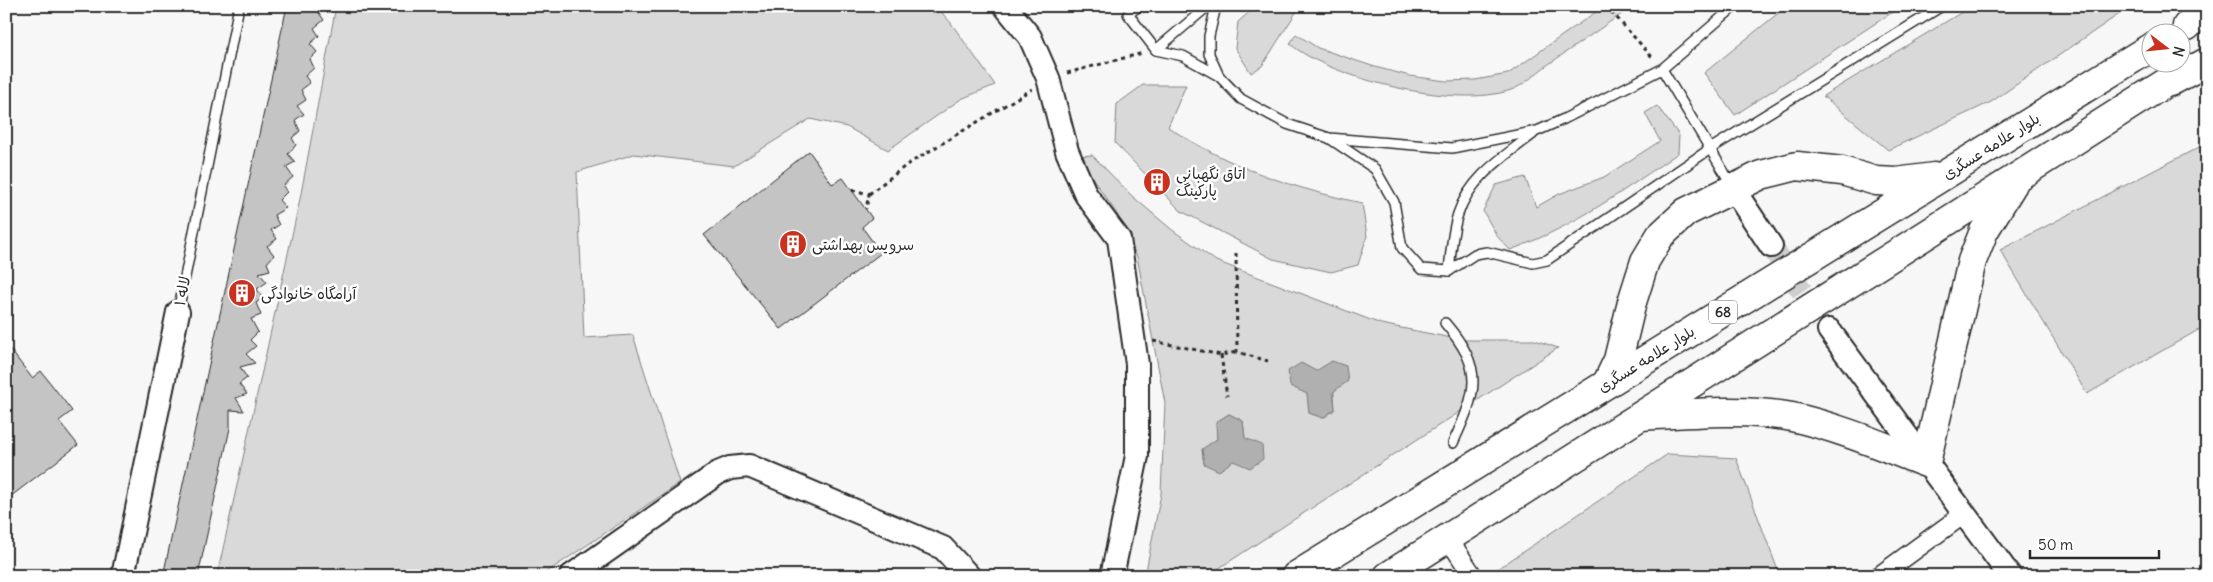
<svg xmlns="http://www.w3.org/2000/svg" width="2213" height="582" font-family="Delius,'Playpen Sans Arabic',sans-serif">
<rect width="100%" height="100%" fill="#f7f7f7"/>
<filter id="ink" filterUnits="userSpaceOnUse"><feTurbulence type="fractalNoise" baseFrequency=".02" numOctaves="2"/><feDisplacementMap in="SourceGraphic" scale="10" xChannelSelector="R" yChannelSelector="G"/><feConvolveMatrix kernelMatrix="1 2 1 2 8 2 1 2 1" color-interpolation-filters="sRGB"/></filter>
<g filter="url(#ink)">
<g fill="#d9d9d9" stroke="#828282" fill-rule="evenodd">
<polygon points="336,6 936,6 951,23 995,85 961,99 888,150 847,127 810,119 734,166 634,154 577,172 584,338 633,335 680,483 541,576 217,576 300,199"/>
<polygon points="1256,6 1300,6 1262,66 1251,73 1235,48 1238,22"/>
<path d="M1604 6H1633C1604 26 1575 46 1546 66 1535 74 1523 86 1511 90 1457 109 1334 80 1290 44L1296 34 1318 48 1375 67 1410 76 1446 81 1475 80 1508 74Z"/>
<polygon points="1787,6 1902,6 1735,115 1704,73"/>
<polygon points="1972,6 2131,6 1991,102 1888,150 1823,96"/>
<path d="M1143 85H1186L1168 127C1229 167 1292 188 1362 203L1367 236 1358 265 1331 272 1273 259 1181 211 1115 143 1117 104Z"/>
<path d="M1657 106 1679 135 1678 153C1625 190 1572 228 1510 250L1497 236 1483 211 1496 185 1525 177 1536 207 1559 194 1604 177 1660 141 1645 113Z"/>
<polygon points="2207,143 2207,325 2087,394 2000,250"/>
<path d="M1092 155 1132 196 1171 229 1216 261 1381 324 1462 340H1535L1558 348 1207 576H1145L1161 494 1165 403 1137 257 1117 214 1089 173 1081 156ZM1332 361 1335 410 1323 418 1309 413C1306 387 1310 375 1332 361ZM1229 414 1243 421 1245 438 1204 464 1202 450 1217 439 1216 422Z"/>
<polygon points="1668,454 1736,458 1780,576 1487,576"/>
</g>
<g fill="#b0b0b0" stroke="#7b7b7b">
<polygon points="1332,361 1346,366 1348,381 1333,392 1335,409 1323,418 1309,413 1307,394 1290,386 1288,371 1301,363 1316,371"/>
<polygon points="1229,414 1243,421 1245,438 1262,445 1263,459 1250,468 1233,461 1219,471 1204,464 1202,449 1217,439 1216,422"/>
</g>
<g fill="#c4c4c4" stroke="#2b2b2b">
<polygon points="287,6 314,6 324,20 314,28 319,36 310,44 317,52 310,59 314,68 305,76 310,83 301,90 306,100 297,106 304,114 295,120 300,131 292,138 296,145 288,154 295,162 286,167 293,177 283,186 287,192 279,200 286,208 274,215 279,225 271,230 277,239 267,246 274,255 267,263 270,270 259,273 267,282 257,289 263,298 256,303 261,315 251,319 258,332 250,340 256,346 246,354 255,363 240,367 247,378 239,384 247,394 236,398 244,411 230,410 230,428 198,576 163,576"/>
<polygon points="809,151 832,184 843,178 872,218 862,227 881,253 781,329 704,235"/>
<polygon points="6,344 32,378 41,371 72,411 59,421 78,445 6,500"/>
</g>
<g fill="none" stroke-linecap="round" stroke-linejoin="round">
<polyline stroke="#cecece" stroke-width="22" stroke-dasharray="22 11" stroke-linecap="butt" points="1771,246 1829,330"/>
<g stroke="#2b2b2b" stroke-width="12">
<g id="service">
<polyline points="1139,6 1128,14 1156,50 1183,56 1219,76"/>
<polyline points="1216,6 1209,36 1209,54 1219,76 1241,99 1287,124 1329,138 1452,148 1537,131 1564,119 1662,69 1735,6"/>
<polyline points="1156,50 1208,6"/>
<polyline points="1662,69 1733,187"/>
<polyline points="1329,138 1375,169 1394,202 1402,248 1421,269 1449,271 1475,254 1487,252 1533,263 1547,260 1710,149 1942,6"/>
<path d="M1449 271C1451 252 1452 232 1458 214 1470 177 1505 156 1533 134"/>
<polyline points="178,312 239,6"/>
<path d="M1445 323C1485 370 1477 391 1453 443"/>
</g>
</g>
<g stroke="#2b2b2b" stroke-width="21">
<g id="minor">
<polyline points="1448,538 1473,576"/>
<polyline points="1879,576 1964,514"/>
</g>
</g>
<g stroke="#2b2b2b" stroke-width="26">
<g id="tertiary">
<polyline points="1005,6 1030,37 1048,78 1067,151 1086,195 1119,239 1137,364 1137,456 1112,576"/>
<polyline points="1734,190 1771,246"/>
<polyline points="1829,330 2010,576"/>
<polyline points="123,576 178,312"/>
<polyline points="571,576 718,473 730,468 749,466 943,548 969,576"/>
</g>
</g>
<g stroke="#2b2b2b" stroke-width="31">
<g id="trunk">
<polyline points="1607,383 1618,360 1632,302 1645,261 1660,236 1686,212 1761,175 1797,166 1842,171 1876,181 1896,182 1934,177"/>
<path d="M1642 416C1689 413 1746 408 1792 417 1838 427 1882 446 1926 463L1972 261 1984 231 2013 184"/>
<polyline points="1296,576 2150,48"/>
<polyline points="1388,576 2189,68"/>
</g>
</g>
<g stroke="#2b2b2b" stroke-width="31">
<g id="motorway">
<polyline points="2187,26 2207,6"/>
<polyline points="2170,82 2207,62"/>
</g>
</g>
<g stroke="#2b2b2b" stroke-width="3" stroke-dasharray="4 4" stroke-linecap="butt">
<polyline points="1606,6 1654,59"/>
<polyline points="1067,73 1143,53"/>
<polyline points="852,190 869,194 866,209"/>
<polyline points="869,194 908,164 1032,89"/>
<polyline points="1236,253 1237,352 1268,361"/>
<polyline points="1153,341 1221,355 1237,352"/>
<polyline points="1221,355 1227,396"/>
</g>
<use href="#service" stroke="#fff" stroke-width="9"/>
<use href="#minor" stroke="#fff" stroke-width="18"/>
<use href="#tertiary" stroke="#fff" stroke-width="22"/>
<use href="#trunk" stroke="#fff" stroke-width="28"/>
<use href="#motorway" stroke="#fff" stroke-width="28"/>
</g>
</g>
<defs>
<g id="building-disc" transform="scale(1.4375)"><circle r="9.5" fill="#c8321e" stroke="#fff"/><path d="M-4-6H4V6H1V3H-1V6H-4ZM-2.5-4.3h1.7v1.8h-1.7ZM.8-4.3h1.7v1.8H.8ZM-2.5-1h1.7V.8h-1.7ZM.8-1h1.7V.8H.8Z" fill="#fff"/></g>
</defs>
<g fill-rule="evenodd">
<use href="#building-disc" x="1157" y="182"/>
<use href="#building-disc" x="793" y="244"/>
<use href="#building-disc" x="242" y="293"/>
</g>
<g text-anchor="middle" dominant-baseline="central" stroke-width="5" stroke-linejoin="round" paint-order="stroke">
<rect fill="#fff" stroke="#6b6b6b" stroke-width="1" x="1709" y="300.5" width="28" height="23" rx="4"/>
<g font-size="14" font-weight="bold" fill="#2b2b2b">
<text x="1723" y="312">68</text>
</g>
<g font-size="15" fill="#2b2b2b" stroke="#fff">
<text transform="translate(1991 146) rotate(-32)">بلوار علامه عسگری</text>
<text transform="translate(182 291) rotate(-79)">لاله ۱</text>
<text transform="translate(1646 359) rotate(-32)">بلوار علامه عسگری</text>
</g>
<g font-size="15" fill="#2b2b2b" stroke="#fff" text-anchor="start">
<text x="1176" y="173">اتاق نگهبانی<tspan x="1176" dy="17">پارکینگ</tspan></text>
<text x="812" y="244">سرویس بهداشتی</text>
<text x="261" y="293">آرامگاه خانوادگی</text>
</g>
</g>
<rect width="2213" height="582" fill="none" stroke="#fff" stroke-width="25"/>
<rect x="12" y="12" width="2188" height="557" fill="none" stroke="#2b2b2b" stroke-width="2" filter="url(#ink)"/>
<g transform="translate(2166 48) rotate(106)"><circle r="24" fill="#ffffff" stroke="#aaaaaa"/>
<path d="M0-4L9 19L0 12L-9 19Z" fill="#c8321e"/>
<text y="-8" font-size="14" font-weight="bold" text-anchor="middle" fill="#2b2b2b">N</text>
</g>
<path d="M2030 550v8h129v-8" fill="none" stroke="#2b2b2b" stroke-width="2.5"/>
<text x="2038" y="550" font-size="15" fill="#2b2b2b" stroke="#ffffff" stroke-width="4" paint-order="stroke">50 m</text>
</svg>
